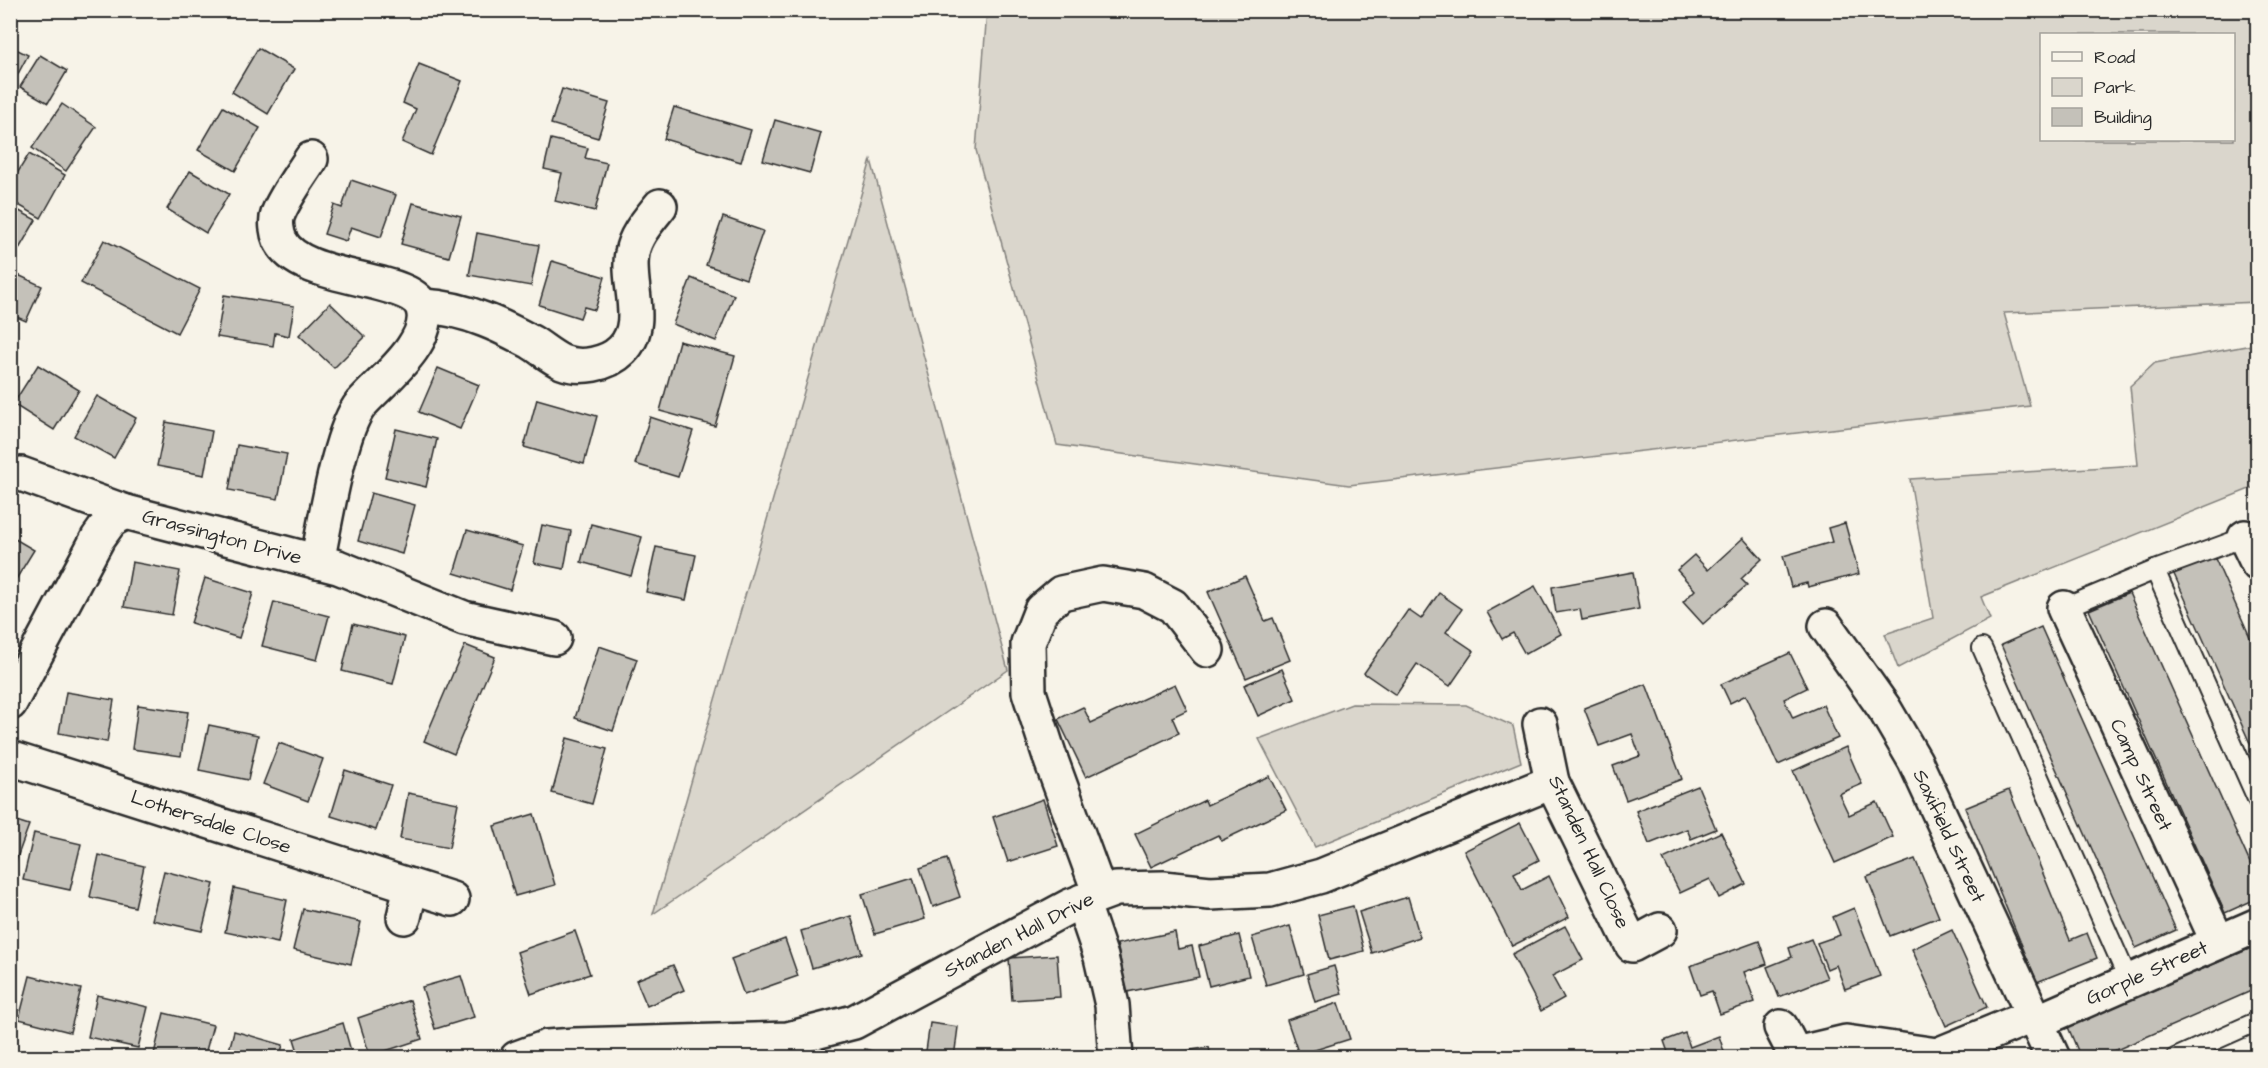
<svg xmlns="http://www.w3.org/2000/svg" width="2268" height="1068" font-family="'Architects Daughter',sans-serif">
<rect width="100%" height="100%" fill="#f7f3e8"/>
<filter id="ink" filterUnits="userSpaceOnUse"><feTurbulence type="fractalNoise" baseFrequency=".0167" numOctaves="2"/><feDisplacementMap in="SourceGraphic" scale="12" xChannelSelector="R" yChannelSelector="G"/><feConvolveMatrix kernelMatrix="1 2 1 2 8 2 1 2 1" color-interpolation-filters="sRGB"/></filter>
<g filter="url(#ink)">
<g fill="#dad6cc" stroke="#82807c" stroke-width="1.5" fill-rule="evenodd">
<path d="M987 11H2257V302L2004 313 2030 406 1349 485 1057 445 976 150ZM2042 34H2234V140H2042Z"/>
<polygon points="871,160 1008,670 653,914"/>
<polygon points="2257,344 2257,486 1981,597 1990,619 1898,668 1885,634 1933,618 1910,479 2138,465 2130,386 2155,363"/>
<polygon points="1352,704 1466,705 1513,726 1521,762 1315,847 1259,739"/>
</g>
<g fill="#c4c1b9" stroke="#2b2b2b" stroke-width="1.5">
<polygon points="10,46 28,55 13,83 10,82"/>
<polygon points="258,48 294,69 268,114 232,92"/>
<polygon points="40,55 67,71 48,103 20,87"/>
<polygon points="419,64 462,81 431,155 402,142 416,109 403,103"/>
<polygon points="562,89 609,103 598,138 551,124"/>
<polygon points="62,104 96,127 66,171 32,148"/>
<polygon points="223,107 260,128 235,171 198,150"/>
<polygon points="674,107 751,130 741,162 664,139"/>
<polygon points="775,120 821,133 810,173 763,160"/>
<polygon points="551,139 588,148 585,158 607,163 595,211 555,201 562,173 544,169"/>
<polygon points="29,154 65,175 41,218 10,200 10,185"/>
<polygon points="190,171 229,194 206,233 167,209"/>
<polygon points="351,180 396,195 381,237 351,227 346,241 324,234 334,205 342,208"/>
<polygon points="413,203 461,216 449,257 401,244"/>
<polygon points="10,206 36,220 13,259 10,258"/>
<polygon points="723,217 763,231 746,279 706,265"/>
<polygon points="477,233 539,245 531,286 469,275"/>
<polygon points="104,240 200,289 177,333 81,283"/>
<polygon points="552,261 605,277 595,310 584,307 580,318 539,305"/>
<polygon points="16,274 42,286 26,321 10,314 10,285"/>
<polygon points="691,278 734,295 716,341 673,324"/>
<polygon points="224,295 294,306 289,336 275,333 273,346 217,337"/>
<polygon points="330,303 365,337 334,368 299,335"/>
<polygon points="679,341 735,356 715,426 660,411"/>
<polygon points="38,365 79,390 54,430 13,404"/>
<polygon points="438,368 479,385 460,429 419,412"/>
<polygon points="97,396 136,418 114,458 74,436"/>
<polygon points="537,399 597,416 584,464 524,447"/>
<polygon points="650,417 693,431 678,477 635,464"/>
<polygon points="166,422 212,431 204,475 157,466"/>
<polygon points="396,429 437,439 426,487 385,477"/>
<polygon points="237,445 287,454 278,499 229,490"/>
<polygon points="371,493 415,505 402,554 358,541"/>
<polygon points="1845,523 1859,574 1808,587 1807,583 1791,587 1783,556 1832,542 1828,528"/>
<polygon points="591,524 642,537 631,576 581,562"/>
<polygon points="542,525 571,531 564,569 534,563"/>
<polygon points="467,530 523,546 510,590 454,573"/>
<polygon points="10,536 34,550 10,589"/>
<polygon points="1743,538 1762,559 1741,579 1747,585 1703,624 1683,602 1695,590 1677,570 1694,555 1708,570"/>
<polygon points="656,547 696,555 686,600 646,592"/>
<polygon points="2213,554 2258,655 2258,761 2173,572"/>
<polygon points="132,562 180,571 172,615 124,607"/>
<polygon points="1633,572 1639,609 1582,620 1580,609 1556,613 1552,587"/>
<polygon points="1245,576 1265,621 1273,618 1290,660 1246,678 1208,592"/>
<polygon points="205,578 253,593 239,638 191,623"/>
<polygon points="1535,586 1561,634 1525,654 1513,633 1502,639 1487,612"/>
<polygon points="1439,593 1462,609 1446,632 1474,651 1450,686 1417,664 1396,695 1364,673 1408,610 1421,619"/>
<polygon points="2129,593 2258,881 2258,898 2225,913 2089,610"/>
<polygon points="274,602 329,616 317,660 262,646"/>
<polygon points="353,624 405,637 393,684 342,671"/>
<polygon points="2041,627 2176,930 2136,948 2001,645"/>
<polygon points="465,645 495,657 454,754 424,741"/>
<polygon points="599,646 637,659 613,731 575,718"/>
<polygon points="1790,653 1807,688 1784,699 1793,718 1823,705 1838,738 1778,765 1746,695 1730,703 1721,684"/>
<polygon points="1282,669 1295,699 1258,716 1244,685"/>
<polygon points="1175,684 1187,710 1172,717 1179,733 1086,777 1058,719 1083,707 1091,723"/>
<polygon points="1646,684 1682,779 1626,800 1613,766 1640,756 1632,734 1599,746 1584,708"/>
<polygon points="66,692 114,700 107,742 59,733"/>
<polygon points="138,705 188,712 181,756 132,749"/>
<polygon points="209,725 258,735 248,780 199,770"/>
<polygon points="567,738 607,749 592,804 552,793"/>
<polygon points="279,743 323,759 308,801 263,784"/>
<polygon points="1846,747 1862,784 1839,794 1849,815 1877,802 1893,837 1835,863 1793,771"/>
<polygon points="345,770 391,785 376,830 331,816"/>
<polygon points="1269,776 1286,810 1221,841 1218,835 1151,867 1135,834 1205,800 1207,805"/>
<polygon points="1698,786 1716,829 1691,839 1687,829 1649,844 1636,811"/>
<polygon points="2009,790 2070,940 2087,933 2097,958 2037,982 1965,808"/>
<polygon points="408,793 458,803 449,848 400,839"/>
<polygon points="1043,799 1058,846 1008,862 993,817"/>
<polygon points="534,814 555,885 515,896 494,826"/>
<polygon points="10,819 29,825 14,866 10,865"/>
<polygon points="1520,823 1539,860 1514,873 1522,890 1549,876 1569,917 1512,946 1464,851"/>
<polygon points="1721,832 1746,884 1719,898 1710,879 1680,893 1663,859"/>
<polygon points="34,833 81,844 70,890 23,880"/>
<polygon points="99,855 144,866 135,907 90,897"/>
<polygon points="947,859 960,897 933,907 920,868"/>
<polygon points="1915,859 1939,917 1890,936 1867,877"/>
<polygon points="164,871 214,884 202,931 152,920"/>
<polygon points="913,878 925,919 875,934 862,894"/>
<polygon points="234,888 287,900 278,943 225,932"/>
<polygon points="1408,897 1420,937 1372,953 1359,912"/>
<polygon points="1353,906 1364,951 1329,960 1318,915"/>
<polygon points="1854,908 1880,976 1845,989 1836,965 1827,969 1817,943 1840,935 1833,917"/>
<polygon points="303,909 361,922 351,964 293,950"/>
<polygon points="851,916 862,953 812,968 801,931"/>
<polygon points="1290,926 1304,974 1266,985 1252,937"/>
<polygon points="1565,926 1583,960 1552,976 1564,998 1541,1011 1512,954"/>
<polygon points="1952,930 1987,1007 1946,1026 1912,949"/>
<polygon points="575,931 590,974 531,994 517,952"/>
<polygon points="1175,932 1178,949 1192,946 1199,977 1127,992 1117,944"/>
<polygon points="1239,935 1249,976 1209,986 1199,946"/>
<polygon points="785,939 798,976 744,995 731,959"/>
<polygon points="1811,939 1827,978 1779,997 1767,967 1792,957 1789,948"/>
<polygon points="1759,941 1767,964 1744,972 1755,1002 1720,1014 1712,991 1700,995 1690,966"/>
<polygon points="2258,945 2258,988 2098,1058 2081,1058 2068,1027"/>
<polygon points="1057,955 1060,997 1012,1000 1009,958"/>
<polygon points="673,965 684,990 647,1006 636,980"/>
<polygon points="1334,966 1342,994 1315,1002 1307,974"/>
<polygon points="30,976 81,989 70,1032 19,1019"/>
<polygon points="461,976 474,1017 435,1029 422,987"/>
<polygon points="97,995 148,1007 138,1048 88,1037"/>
<polygon points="410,1000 422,1039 370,1056 358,1018"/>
<polygon points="1338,1003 1350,1039 1299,1055 1287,1020"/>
<polygon points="164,1013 213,1025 204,1058 153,1058"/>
<polygon points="343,1023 353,1058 300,1058 294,1039"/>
<polygon points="930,1023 958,1027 954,1058 925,1058"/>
<polygon points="234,1031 283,1045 279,1058 227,1058"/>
<polygon points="1685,1033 1690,1047 1719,1036 1726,1058 1670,1058 1664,1041"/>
<polygon points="1209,1047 1211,1058 1168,1058 1168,1054"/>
<polygon points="865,1049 896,1058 862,1058"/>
</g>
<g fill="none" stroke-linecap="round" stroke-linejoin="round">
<g stroke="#2b2b2b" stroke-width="22">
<g id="service">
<polyline points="2155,570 2258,801"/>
<polyline points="2064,608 2155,570 2245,537"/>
<polyline points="1982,648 2129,981"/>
<polyline points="2175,1058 2258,1021"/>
</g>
</g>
<g stroke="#2b2b2b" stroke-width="38">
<g id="minor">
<path d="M311 159C301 175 285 196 278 214 275 222 277 233 280 240 301 284 414 274 423 309 433 342 380 382 361 404 339 431 325 525 317 562"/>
<path d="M423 306C444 307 465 312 485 320 501 326 516 334 531 342 541 348 551 357 562 362 580 369 607 365 622 350 648 324 626 284 632 253 635 235 649 220 660 206"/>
<polyline points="21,474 126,512 338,567 464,618 554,638"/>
<polyline points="2245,537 2258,564"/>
<polyline points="2064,608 2218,942"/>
<polyline points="1826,626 1884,708 1915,761 2053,1058"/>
<polyline points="10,703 98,538 111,520 126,512"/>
<polyline points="1540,724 1552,782 1632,945 1660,930"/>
<polyline points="10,758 452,899"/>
<polyline points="1100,894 1051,760 1029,692 1028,643 1041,610 1061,593 1103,584 1144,591 1173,606 1207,650"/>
<polyline points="1082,901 1101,957 1112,1005 1116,1058"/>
<polyline points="404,917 411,886"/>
<polyline points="2036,1022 2258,925"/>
<polyline points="1781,1027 1796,1056"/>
<polyline points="517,1058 547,1047 575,1045 788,1039 854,1022 1070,906 1116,889 1163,888 1210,893 1270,890 1321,876 1552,782"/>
<polyline points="1794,1058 1808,1051 1846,1042 1937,1055 2032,1016"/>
</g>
</g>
<use href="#service" stroke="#f7f3e8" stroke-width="18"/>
<use href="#minor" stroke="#f7f3e8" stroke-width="33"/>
</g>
</g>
<g text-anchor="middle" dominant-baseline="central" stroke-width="5" stroke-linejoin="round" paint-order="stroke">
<g font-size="20" fill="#2b2b2b" stroke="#f7f3e8">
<text transform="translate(222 537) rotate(15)">Grassington Drive</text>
<text transform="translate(2141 775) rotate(65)">Camp Street</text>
<text transform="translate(211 822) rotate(18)">Lothersdale Close</text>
<text transform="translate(1949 836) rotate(65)">Saxifield Street</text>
<text transform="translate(1589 852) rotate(65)">Standen Hall Close</text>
<text transform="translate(1019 935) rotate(-27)">Standen Hall Drive</text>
<text transform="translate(2147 973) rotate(-24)">Gorple Street</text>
</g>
</g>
<rect width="2268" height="1068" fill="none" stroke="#f7f3e8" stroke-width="36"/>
<rect x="18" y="18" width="2232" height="1032" fill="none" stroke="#2b2b2b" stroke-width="2" filter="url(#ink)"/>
<rect x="2040" y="33" width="195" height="108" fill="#f7f3e8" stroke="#a5a39c" stroke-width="1.5"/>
<rect x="2052" y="52" width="30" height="9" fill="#f7f3e8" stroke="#a5a39c" stroke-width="1.5"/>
<text x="2094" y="63" font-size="18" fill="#2b2b2b">Road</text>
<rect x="2052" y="78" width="30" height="18" fill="#dad6cc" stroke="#a5a39c" stroke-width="1.5"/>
<text x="2094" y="93" font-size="18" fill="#2b2b2b">Park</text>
<rect x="2052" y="108" width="30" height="18" fill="#c4c1b9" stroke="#a5a39c" stroke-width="1.5"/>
<text x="2094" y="123" font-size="18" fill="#2b2b2b">Building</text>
</svg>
